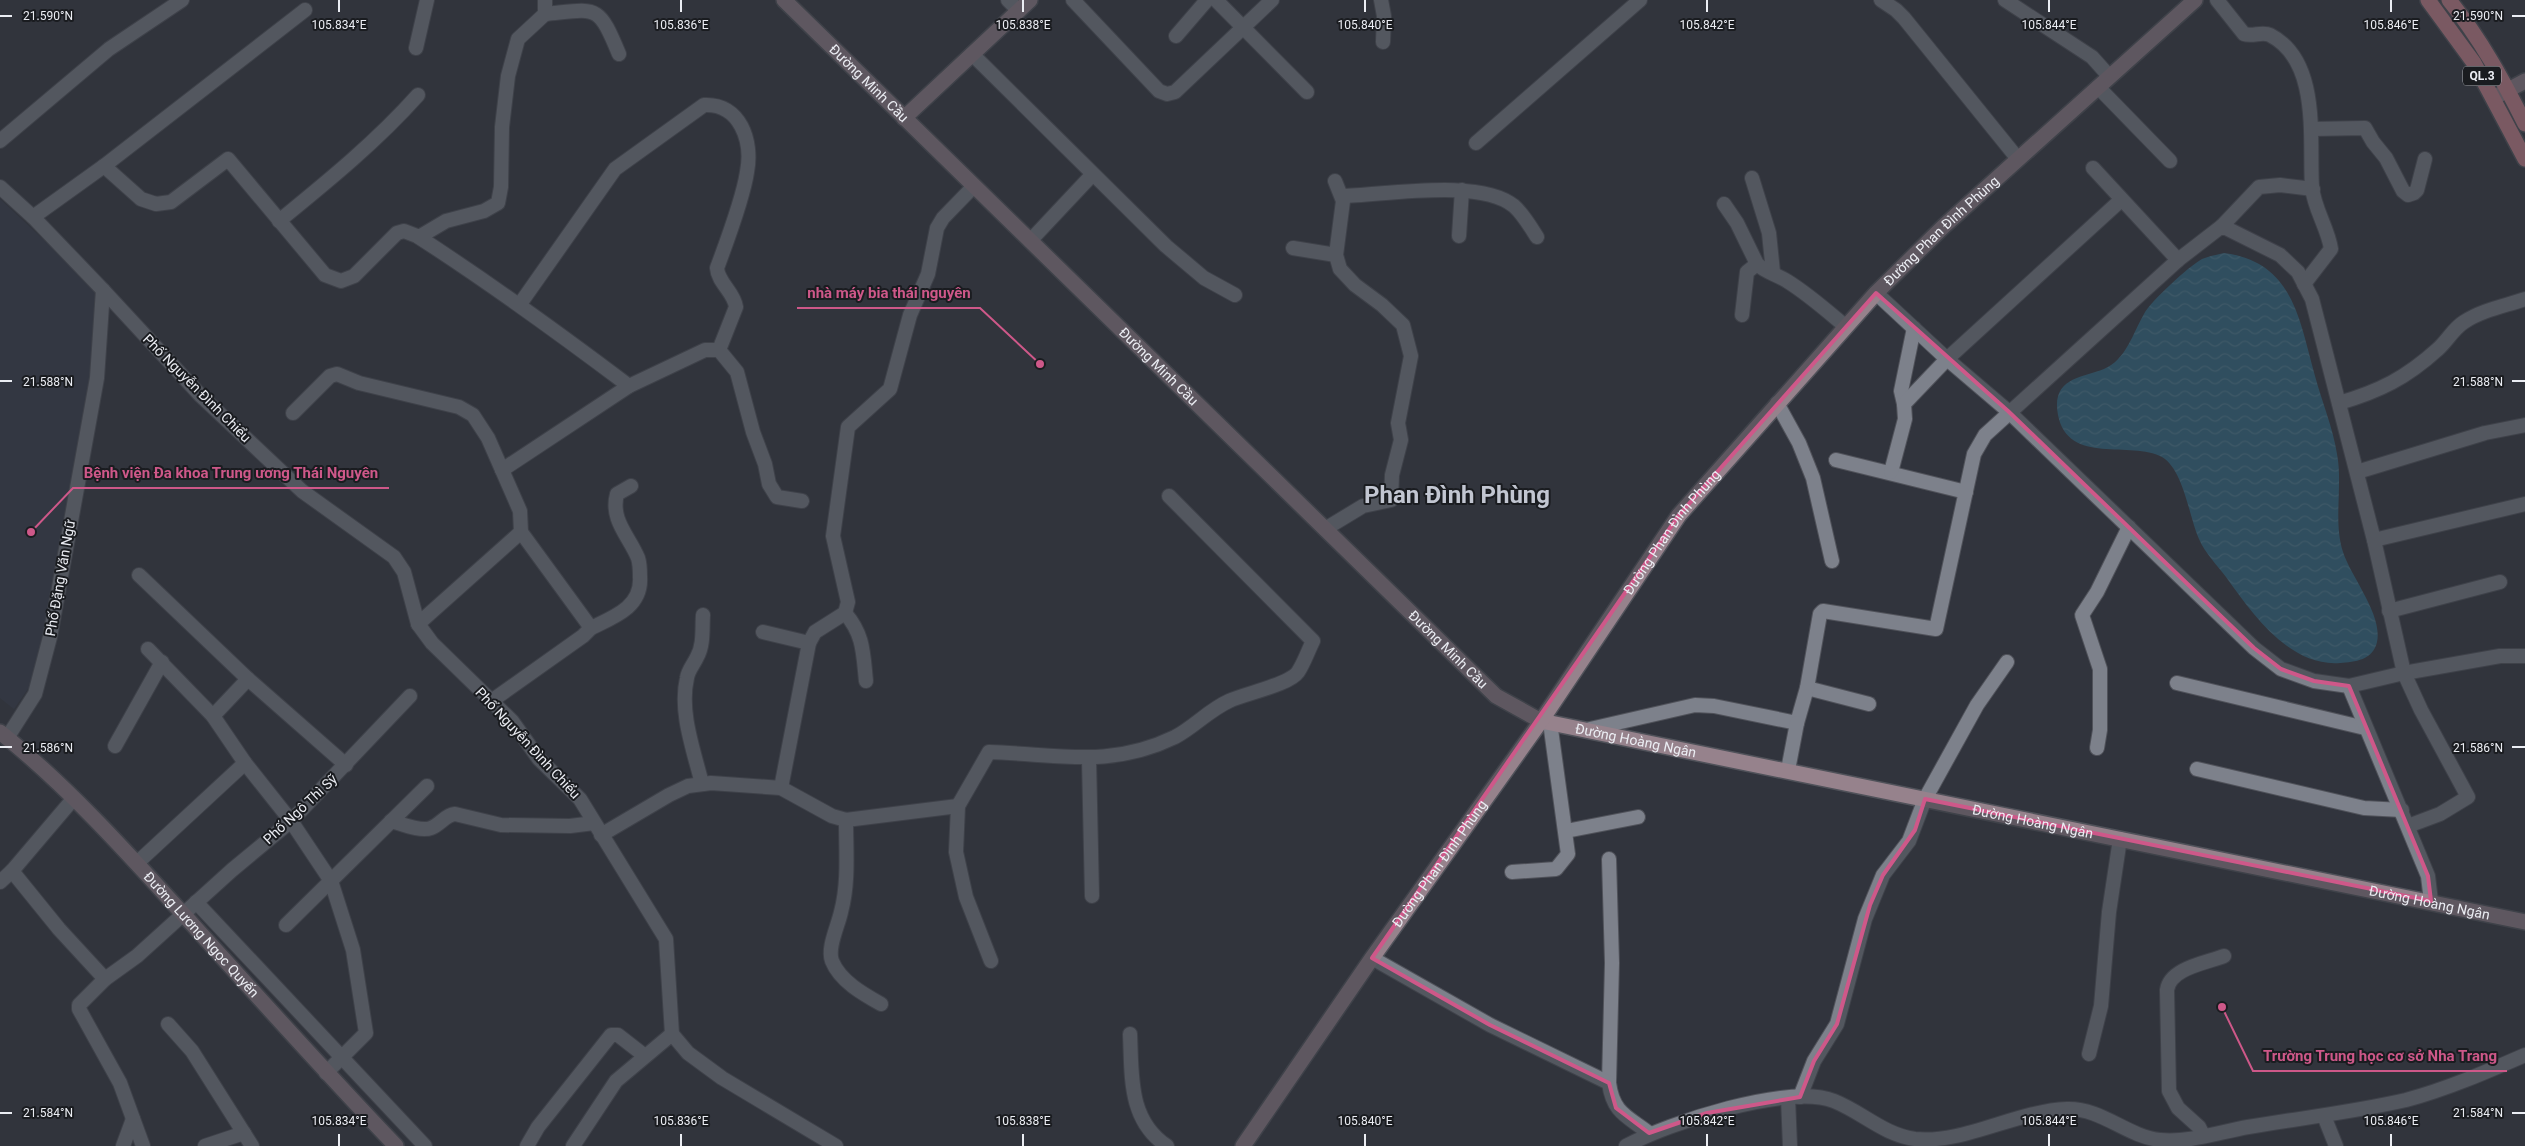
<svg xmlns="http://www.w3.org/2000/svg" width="2525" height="1146" font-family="Roboto,sans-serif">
<defs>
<pattern id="water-waves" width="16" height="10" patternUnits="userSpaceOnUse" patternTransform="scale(1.25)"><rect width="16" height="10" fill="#306e8a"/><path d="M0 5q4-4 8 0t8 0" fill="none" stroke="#4e839b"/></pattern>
</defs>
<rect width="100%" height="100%" fill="#31343d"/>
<polygon fill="#363b4a" points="0,199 98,291 90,385 34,680 14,709 0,698"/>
<path fill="url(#water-waves)" d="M2224 253C2294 262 2299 320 2315 376 2322 402 2333 428 2337 454 2343 485 2333 521 2343 552 2351 577 2383 615 2377 642 2373 660 2355 662 2340 663 2289 667 2252 613 2226 577 2217 565 2205 553 2199 539 2189 517 2184 470 2162 457 2132 440 2068 466 2058 415 2051 378 2081 378 2104 369 2126 360 2133 333 2144 314 2150 302 2189 266 2202 259 2209 256 2217 255 2224 253Z"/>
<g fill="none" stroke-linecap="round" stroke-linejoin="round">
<g stroke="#50525a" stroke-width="16">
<g id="street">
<path d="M545 0V14C597 9 598 3 619 54"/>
<polyline points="1008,0 1019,11"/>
<polyline points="1073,0 1159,91 1167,94 1175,92 1272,0"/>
<polyline points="1216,0 1307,92"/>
<polyline points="1381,0 1384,16 1383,42"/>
<polyline points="1881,0 1896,10 1904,18 2018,159"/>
<polyline points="2005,0 2092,57 2109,76"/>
<path d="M2217 0 2244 34C2253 37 2262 31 2270 35 2321 61 2309 141 2312 187 2314 209 2328 228 2331 249L2304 284"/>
<polyline points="1176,36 1207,0"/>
<polyline points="416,48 427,0"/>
<polyline points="972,54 1166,246 1204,278 1235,295"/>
<polyline points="2098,87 2170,161"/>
<polyline points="2311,129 2365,128 2373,142 2386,158 2403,191 2408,195 2414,193 2417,190 2425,159"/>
<polyline points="0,141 109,49 182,0"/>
<polyline points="1476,143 1640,0"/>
<path d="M104 166 141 199 156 204 171 202 228 159 325 275 341 281 354 276 397 233 404 231 417 236C490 283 560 334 629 386"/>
<polyline points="2093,168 2178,260"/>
<polyline points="1752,178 1769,233 1773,272"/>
<polyline points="0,187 33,217 103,290 201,396 302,491 394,557 404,572 418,624 432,643 512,721 539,759 580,799 666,939 672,1034 688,1053 722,1078 836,1146"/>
<path d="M1342 196C1386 195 1480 178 1514 206 1523 214 1530 226 1537 237"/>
<path d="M1724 204 1737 223 1757 264C1765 272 1778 275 1787 281 1808 294 1826 310 1845 326"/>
<polyline points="33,217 104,166 305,10"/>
<path d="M279 221C328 181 376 142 418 95"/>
<polyline points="2222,226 2259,187 2280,185 2313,189"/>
<polyline points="1459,236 1462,190"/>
<polyline points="419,237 446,221 484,211 498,203 501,187 502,127 508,76 518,39 545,14"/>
<polyline points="1030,241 1092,175"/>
<polyline points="1293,248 1336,255"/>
<polyline points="1876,293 1947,359 2008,411 2254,648 2281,669 2314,681 2349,686 2404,673 2500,656 2525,656"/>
<path d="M520 304 615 169 704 105C740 103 753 141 747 172 743 199 727 241 717 268 718 283 734 292 736 307L719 350"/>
<polyline points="1742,315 1747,272 1757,264"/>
<polyline points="1777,403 1799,443 1813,478 1832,561"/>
<path d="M2339 403C2380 391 2406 378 2438 349 2448 340 2453 329 2464 322 2482 310 2505 306 2525 299"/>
<polyline points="1904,404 1901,391 1914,328"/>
<polyline points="293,413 330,376 337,374 359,383 459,407 473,415 488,438 520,511 521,532 591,628 583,636 490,702"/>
<polyline points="1836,460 1966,492"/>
<polyline points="502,470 629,386 705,350 719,350 737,372 753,432 765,464 769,484 777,497 802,501"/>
<polyline points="1891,472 1905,419 1904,404 1947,359 2121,200"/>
<polyline points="2357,472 2485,433 2525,425"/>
<polyline points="1325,529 1363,506 1391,500 1392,475 1401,440 1398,423 1411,356 1403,325 1382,305 1355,285 1340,269 1336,255 1343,201 1335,181"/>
<polyline points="2374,540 2525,504"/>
<polyline points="139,575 248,679 346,765"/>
<polyline points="2389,611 2500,582"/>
<path d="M845 613C864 635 863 653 866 681"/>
<polyline points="418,624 521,532"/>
<path d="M591 628C614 617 642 607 640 577 640 571 640 564 638 558 629 536 610 520 617 494L631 486"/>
<polyline points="763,632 809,643"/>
<polyline points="148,649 213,716 245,763 291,821 331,881 353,950 366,1033 326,1073"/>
<polyline points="2177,683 2365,728"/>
<polyline points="2349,686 2428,876 2431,901"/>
<polyline points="1807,688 1869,704"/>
<polyline points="213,716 248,679"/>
<polyline points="1590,729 1695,705 1714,706 1797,723 1807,688 1820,614 1823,611 1936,629 1974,454 1985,435 2178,260 2222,226 2280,255 2298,272 2312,299 2374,540 2404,673 2421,710 2468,797 2440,814 2408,826"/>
<polyline points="7,738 35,694 50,637 97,378 103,290"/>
<polyline points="115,746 162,662"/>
<polyline points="2097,748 2100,730 2100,669 2082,615 2097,592 2129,527"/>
<polyline points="1089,759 1092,896"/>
<polyline points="2197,769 2364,808 2402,810"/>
<polyline points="1788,770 1797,723"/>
<path d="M702 784C694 751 679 712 687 678 688 670 694 664 697 657 704 645 702 629 703 615"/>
<polyline points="781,788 809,643 815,632 845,613 848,602 833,536 848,427 890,389 910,315 928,274 937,228 943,218 974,186"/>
<path d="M846 820C846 851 849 882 841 912 838 926 827 948 832 961 840 981 863 994 881 1004"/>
<path d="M391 821C402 824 421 832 431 828 441 824 445 815 455 814L501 825 570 826 594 823"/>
<polyline points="1566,831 1638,817"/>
<polyline points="601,835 669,795 688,786 711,783 781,788 832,816 846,820 958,806"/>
<polyline points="1609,859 1612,963 1609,1083"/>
<polyline points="137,863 245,763"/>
<polyline points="12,871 59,929 105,979"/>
<polyline points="1512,872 1556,869 1568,854 1550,722"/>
<polyline points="0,882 12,871 74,798"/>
<polyline points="196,902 425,1146"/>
<polyline points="286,925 427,786"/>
<path d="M1372 958 1490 1025 1609 1083C1613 1113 1627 1116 1649 1133"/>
<path d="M991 961 966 897 956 852 958 806 989 752C1058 754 1109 769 1175 737 1194 727 1209 710 1229 701 1246 693 1289 685 1298 672 1304 663 1308 651 1313 641L1169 496"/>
<polyline points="168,1024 192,1051 252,1146"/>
<path d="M1130 1034C1132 1076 1128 1120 1167 1146"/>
<polyline points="2089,1054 2101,1006 2109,912 2120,839"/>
<polyline points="1800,1097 1814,1061 1837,1024 1865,919 1883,875 1909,841 1925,799 1977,705 2007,662"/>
<polyline points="1788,1098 1790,1146"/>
<polyline points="2324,1116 2336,1146"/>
<path d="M2203 1135 2199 1127 2178 1108 2169 1091 2167 990C2170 968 2206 963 2224 956"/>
<polyline points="123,1146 133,1119"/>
<polyline points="143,1146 120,1083 79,1009 79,1005 105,979 137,956 232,870 291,821 410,696"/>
<polyline points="205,1146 244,1133"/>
<polyline points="527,1146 538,1127 611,1035 618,1035 645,1056"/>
<polyline points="573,1146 616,1081 672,1034"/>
<path d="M1626 1146C1668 1123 1789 1083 1834 1101 1862 1112 1884 1135 1915 1139 1964 1144 2016 1111 2067 1109 2102 1108 2126 1136 2160 1140 2188 1143 2220 1132 2248 1127 2301 1118 2354 1112 2406 1100 2447 1089 2486 1072 2525 1055"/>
</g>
</g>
<g stroke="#50525a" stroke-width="18">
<g id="secondary">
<path id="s1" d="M784 0 1496 696 1541 721 2525 922"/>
<polyline points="2493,98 2525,81"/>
<polyline points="904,118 1030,0"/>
<path id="s2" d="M0 732C71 789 132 858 193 925 260 999 327 1074 396 1146"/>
<path id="s3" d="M1243 1146 1372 958 1541 721 1679 515 1876 293 1944 226 2195 0"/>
</g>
</g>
<g stroke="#50525a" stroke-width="18">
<g id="highway">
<polyline points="2428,0 2474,63 2525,159"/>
<path d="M2449 0C2480 38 2503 80 2525 124"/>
</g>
</g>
<use href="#street" stroke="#7d818b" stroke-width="14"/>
<use href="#secondary" stroke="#96828c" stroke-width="15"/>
<use href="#highway" stroke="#d28690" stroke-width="15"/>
</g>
<path d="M0 0H2525V1146H0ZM1876 293 2008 411 2254 648 2281 669 2314 681 2349 686 2428 876 2431 901 1925 799 1915 830 1883 875 1870 905 1837 1024 1814 1061 1800 1097 1707 1113 1649 1133 1616 1108 1609 1083 1490 1025 1372 958 1679 515Z" fill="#31343d" fill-opacity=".55" fill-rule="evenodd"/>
<path fill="none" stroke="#ce5889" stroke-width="4" stroke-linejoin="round" d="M1876 293 2008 411 2254 648 2281 669 2314 681 2349 686 2428 876 2431 901 1925 799 1915 830 1883 875 1870 905 1837 1024 1814 1061 1800 1097 1707 1113 1649 1133 1616 1108 1609 1083 1490 1025 1372 958 1679 515Z"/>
<path fill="none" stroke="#ebedf3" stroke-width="2" d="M339 0V12M681 0V12M1023 0V12M1365 0V12M1707 0V12M2049 0V12M2391 0V12M0 16H12M2512 16H2525M0 381H12M2512 381H2525M0 747H12M2512 747H2525M0 1113H12M2512 1113H2525M339 1134V1146M681 1134V1146M1023 1134V1146M1365 1134V1146M1707 1134V1146M2049 1134V1146M2391 1134V1146"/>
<g text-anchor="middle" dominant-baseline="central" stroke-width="4" stroke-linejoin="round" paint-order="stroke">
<rect fill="#1a1c20" stroke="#acaeb4" stroke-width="1" x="2463" y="66.5" width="38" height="19" rx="4"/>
<g font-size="12" font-weight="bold" fill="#ebedf3">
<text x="2482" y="76">QL.3</text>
</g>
<g font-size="14" fill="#ebedf3" stroke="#1a1c20">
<text stroke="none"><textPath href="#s1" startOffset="119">Đường Minh Cầu</textPath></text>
<text stroke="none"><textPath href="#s3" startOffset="1154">Đường Phan Đình Phùng</textPath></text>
<text stroke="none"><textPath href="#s1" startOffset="524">Đường Minh Cầu</textPath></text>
<text transform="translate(197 388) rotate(45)">Phố Nguyễn Đình Chiểu</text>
<text stroke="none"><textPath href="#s3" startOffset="749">Đường Phan Đình Phùng</textPath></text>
<text transform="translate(60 578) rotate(-80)">Phố Đặng Văn Ngữ</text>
<text stroke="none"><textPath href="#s1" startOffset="929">Đường Minh Cầu</textPath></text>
<text stroke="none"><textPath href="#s1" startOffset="1144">Đường Hoàng Ngân</textPath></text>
<text transform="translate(528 743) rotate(47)">Phố Nguyễn Đình Chiểu</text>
<text transform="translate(300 809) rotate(-43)">Phố Ngô Thì Sỹ</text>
<text stroke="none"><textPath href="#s1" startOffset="1549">Đường Hoàng Ngân</textPath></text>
<text stroke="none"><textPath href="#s3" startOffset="344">Đường Phan Đình Phùng</textPath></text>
<text stroke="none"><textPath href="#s1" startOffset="1954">Đường Hoàng Ngân</textPath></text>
<text stroke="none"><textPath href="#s2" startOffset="286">Đường Lương Ngọc Quyến</textPath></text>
</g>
<g font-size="24" font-weight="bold" fill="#c2c6d1" stroke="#1a1c20">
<text x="1457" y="495">Phan Đình Phùng</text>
</g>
</g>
<g font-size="12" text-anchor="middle" fill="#ebedf3" stroke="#1a1c20" stroke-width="4" stroke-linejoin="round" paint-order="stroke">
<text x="48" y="20">21.590°N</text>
<text x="2478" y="20">21.590°N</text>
<text x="339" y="29">105.834°E</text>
<text x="681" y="29">105.836°E</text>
<text x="1023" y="29">105.838°E</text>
<text x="1365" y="29">105.840°E</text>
<text x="1707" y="29">105.842°E</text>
<text x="2049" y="29">105.844°E</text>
<text x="2391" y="29">105.846°E</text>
<text x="48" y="386">21.588°N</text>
<text x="2478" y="386">21.588°N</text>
<text x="48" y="752">21.586°N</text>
<text x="2478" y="752">21.586°N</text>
<text x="48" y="1117">21.584°N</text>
<text x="2478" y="1117">21.584°N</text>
<text x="339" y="1125">105.834°E</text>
<text x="681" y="1125">105.836°E</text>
<text x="1023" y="1125">105.838°E</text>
<text x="1365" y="1125">105.840°E</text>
<text x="1707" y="1125">105.842°E</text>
<text x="2049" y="1125">105.844°E</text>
<text x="2391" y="1125">105.846°E</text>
</g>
<path fill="none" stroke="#ce5889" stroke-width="2" d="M1040 364L980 308H797M31 532L73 488H389M2222 1007L2253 1071H2507"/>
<g fill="#ce5889" stroke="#1a1c20" stroke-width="2">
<circle cx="1040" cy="364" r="5"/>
<circle cx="31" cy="532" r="5"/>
<circle cx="2222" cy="1007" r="5"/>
</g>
<g font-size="15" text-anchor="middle" font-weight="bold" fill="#ce5889" stroke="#1a1c20" stroke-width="4" stroke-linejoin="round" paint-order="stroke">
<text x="889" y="298">nhà máy bia thái nguyên</text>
<text x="231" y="478">Bệnh viện Đa khoa Trung ương Thái Nguyên</text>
<text x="2380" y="1061">Trường Trung học cơ sở Nha Trang</text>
</g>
</svg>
